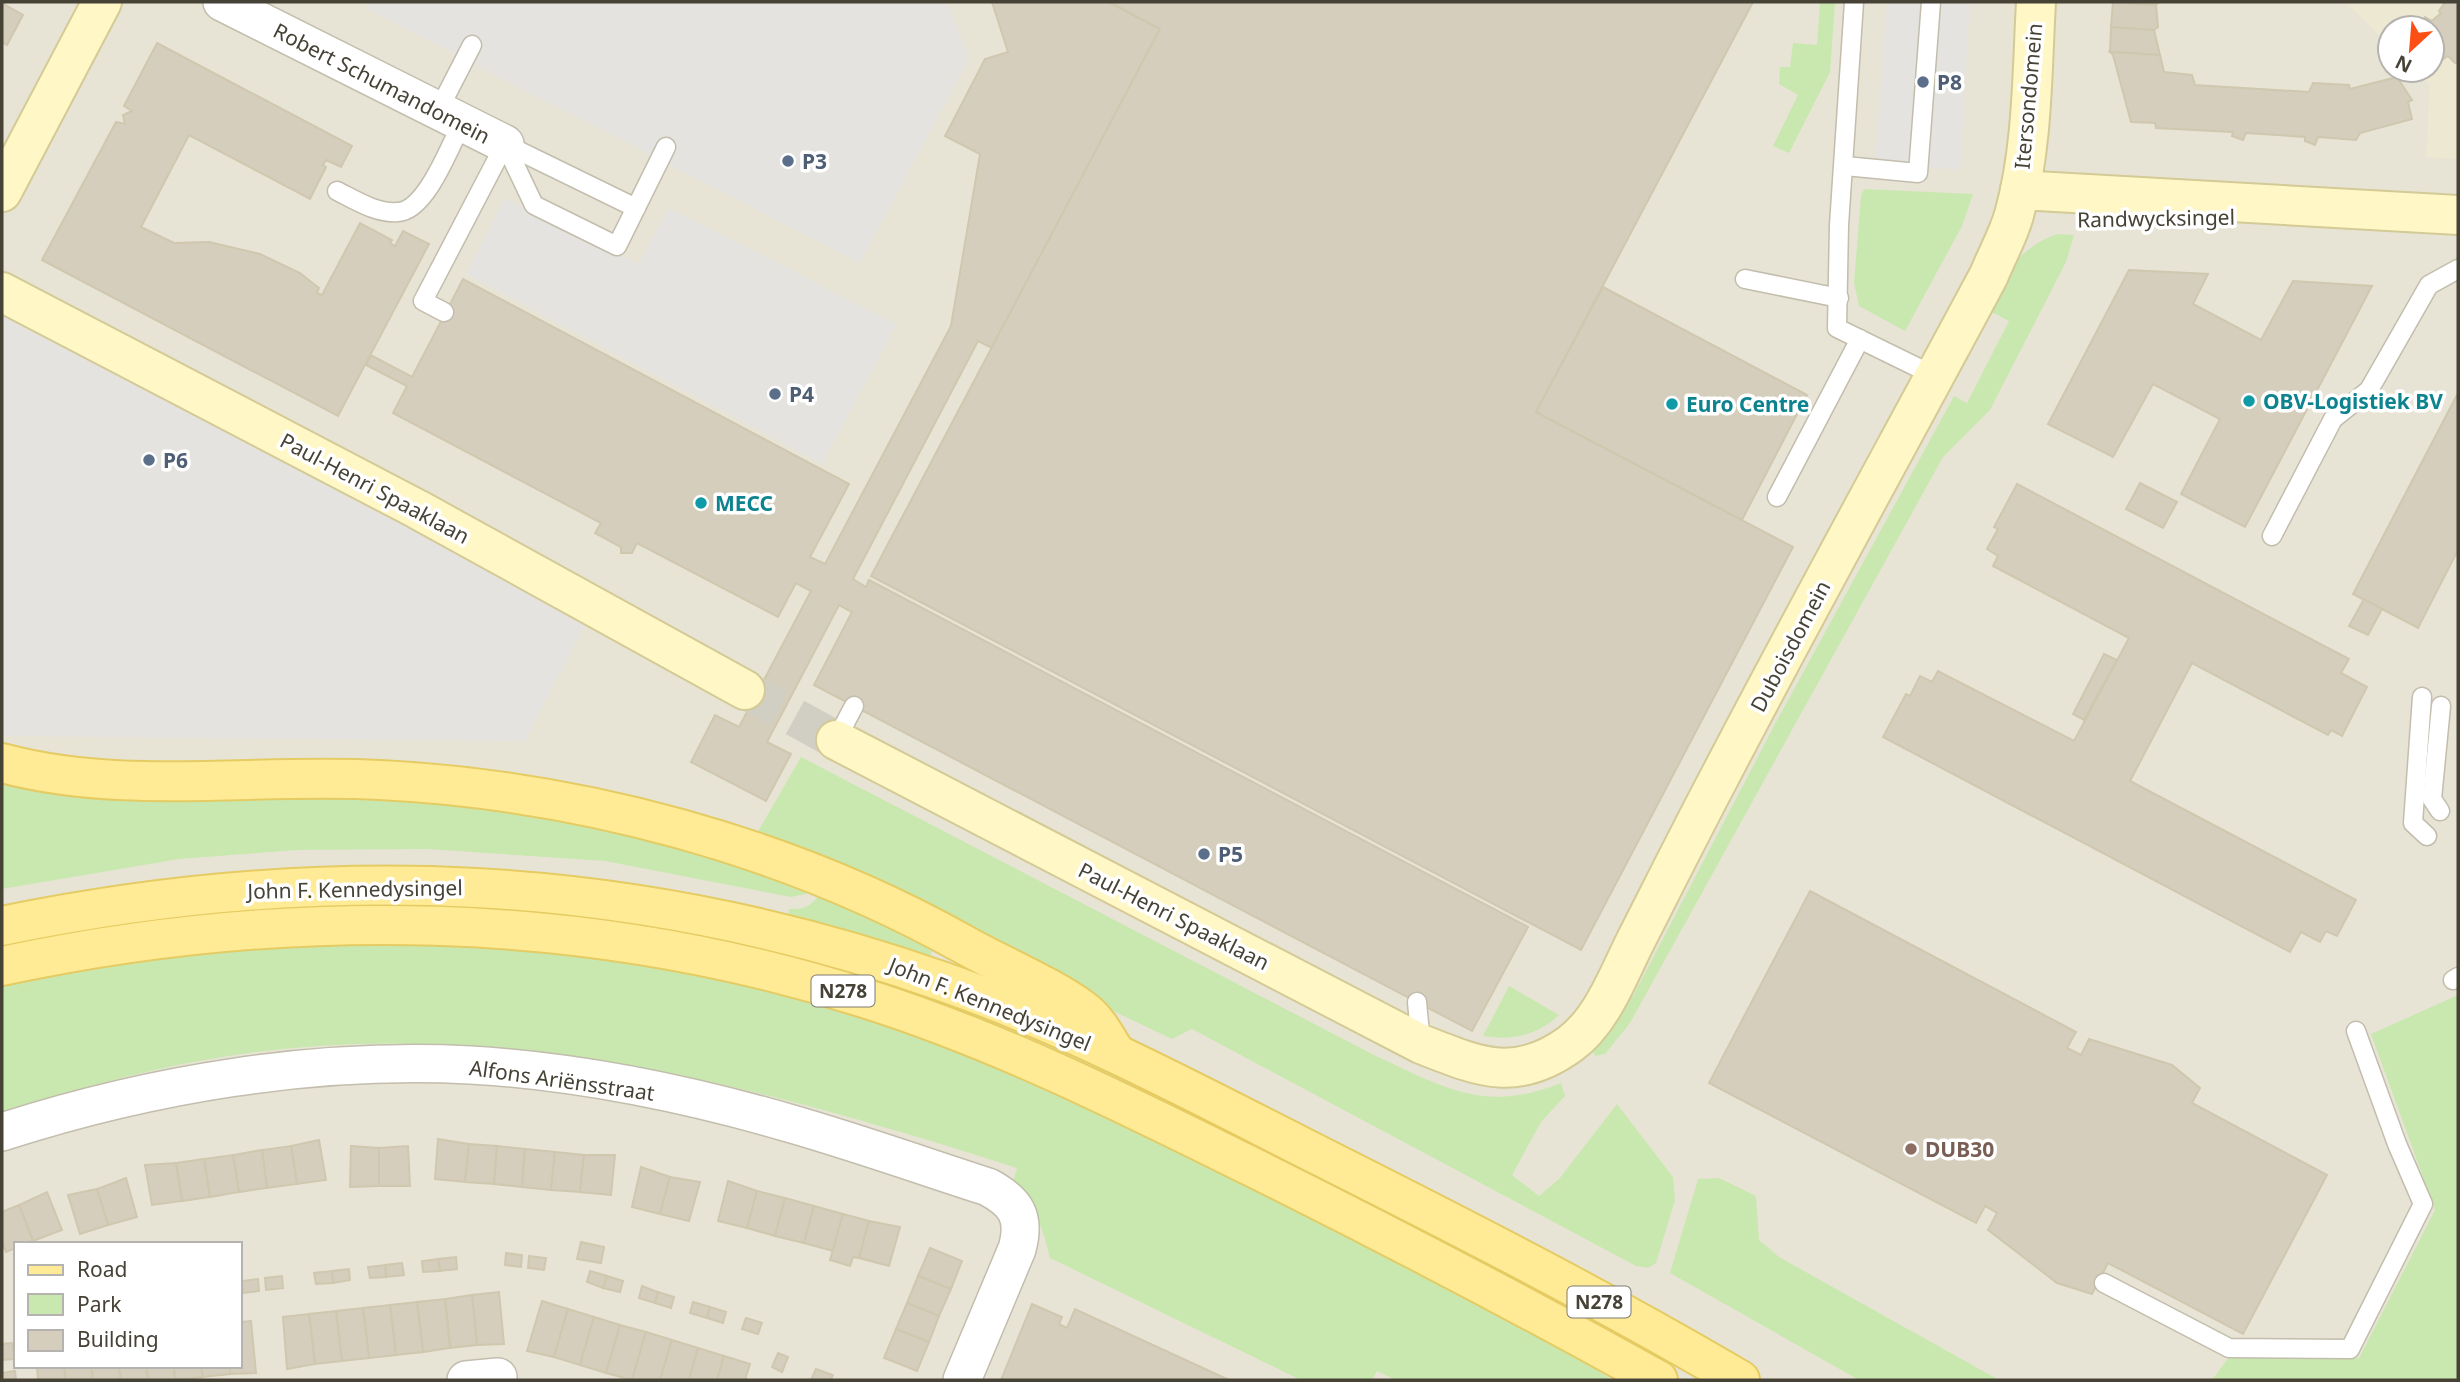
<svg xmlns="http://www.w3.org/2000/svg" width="2460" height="1382" font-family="'Noto Sans',sans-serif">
<rect width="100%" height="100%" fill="#f4f1e7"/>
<path fill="#e8e4d5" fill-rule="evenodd" d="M2 2H2458V1380H2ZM2390 28H2432V70H2390ZM16 1244H240V1366H16Z"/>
<polygon fill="#ede8d1" points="2345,2 2458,2 2458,159 2426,157 2430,85 2414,70 2432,70 2432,28 2390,28 2390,46"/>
<g fill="#c9e8af">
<polygon points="1820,2 1835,2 1830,72 1789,153 1773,146 1798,95 1779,84 1780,67 1790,67 1793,43 1817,45"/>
<polygon points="1864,189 1973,194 1962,226 1905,331 1859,306 1854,283 1861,196"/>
<path d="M2058 234 2074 235 2066 262 1990 410 1943 457 1630 1023 1605 1054 1595 1056 1592 1049 1627 993 1633 996 1775 724 1954 396 1967 403 2009 321 1988 310C2008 274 2016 248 2058 234Z"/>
<path d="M801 757 1374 1055C1443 1087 1484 1114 1561 1083L1565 1096 1541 1122 1512 1175 1539 1196 1559 1179 1617 1104 1673 1177 1675 1200 1656 1263 1648 1268 1636 1266 1192 1029 1172 1039 753 840Z"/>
<polygon points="2,773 305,788 538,808 812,885 806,894 791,897 605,861 427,849 298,850 179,859 2,889"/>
<path d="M822 889 932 951 930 958 788 916 789 909C806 910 815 904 822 889Z"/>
<path d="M437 943 543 949 623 959 742 982 895 1027 978 1056 1175 1147 1564 1348 1612 1380H1396L1377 1371 1372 1380H1301L1050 1258C1043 1228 1035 1205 1013 1182L1017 1168C768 1089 513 1017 249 1053 165 1064 83 1087 2 1112V985L53 972 248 946Z"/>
<path d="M1509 986 1559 1015C1538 1035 1512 1041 1483 1036Z"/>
<polygon points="2458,995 2458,1380 2212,1380 2229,1357 2359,1358 2435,1210 2371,1034"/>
<polygon points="1719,1178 1756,1196 1759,1240 1779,1257 1999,1380 1859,1380 1670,1273 1698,1179"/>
</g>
<g fill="#e5e3df">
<polygon points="371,2 947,2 969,58 860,263 367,9"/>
<polygon points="1887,2 1970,2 1960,170 1875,163"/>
<polygon points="505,198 638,264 669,208 897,324 822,464 466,274"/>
<polygon points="2,307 591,612 525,741 2,736"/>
</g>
<g fill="#d5cebc" stroke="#d0c7af" stroke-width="2">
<polygon points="992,2 1109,2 1160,29 992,348 978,341 853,579 866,587 869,580 1528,927 1472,1031 814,685 852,612 839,605 767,742 791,754 766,801 691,762 715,715 739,727 811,591 796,583 778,617 637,543 632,553 621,553 621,547 595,533 601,523 393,413 407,386 366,365 371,355 412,377 463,279 849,484 810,557 825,564 951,326 980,154 945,136 985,59 1008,52"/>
<polygon points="1109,2 1753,2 1536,412 1793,547 1581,950 871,576 1160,29"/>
<polygon points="2113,2 2159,2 2156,5"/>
<polygon points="2113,2 2156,5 2158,27 2154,30 2111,27"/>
<polygon points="2445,2 2458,2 2458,61 2455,63 2448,56 2432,66 2432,28 2418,28 2425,17 2432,21 2441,13 2439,11"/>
<polygon points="2,3 23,15 7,45 2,42"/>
<polygon points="2111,27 2154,30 2160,55 2110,52"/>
<polygon points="157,43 352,146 341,167 326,160 323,165 326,167 310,199 189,135 141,227 174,243 209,242 260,254 300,273 319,288 317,293 322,295 360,223 392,240 390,243 395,246 403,231 429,244 338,416 42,260 116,122 125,124 123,115 132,111 124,106"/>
<polygon points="2110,52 2160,55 2164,72 2192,75 2195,85 2309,92 2313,83 2349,85 2350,89 2397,77 2412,100 2408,102 2412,119 2360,133 2356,140 2318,137 2315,145 2305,141 2305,137 2246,133 2243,140 2232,136 2233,132 2156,128 2155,123 2131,122 2113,55"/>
<polygon points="2129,270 2208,274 2193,304 2261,340 2293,281 2372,286 2245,527 2181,494 2220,419 2153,384 2113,457 2048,424"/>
<polygon points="1603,287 1807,395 1742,520 1536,412"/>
<polygon points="2458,393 2458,550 2418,628 2353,594"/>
<polygon points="2140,483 2177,502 2163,528 2126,509"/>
<polygon points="2017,484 2349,659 2341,673 2367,687 2342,736 2331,730 2328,735 2192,663 2130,781 2356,900 2337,936 2326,931 2320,942 2301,932 2290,952 1883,737 1906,694 1910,696 1920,676 1932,682 1938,671 2074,741 2129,638 1993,566 1998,556 1987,549 1998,529 1994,527"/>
<polygon points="2364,599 2382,609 2368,635 2349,626"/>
<polygon points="2104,654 2117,660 2084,720 2073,714"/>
<polygon points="1810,891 2076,1032 2067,1048 2081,1055 2089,1039 2172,1065 2200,1088 2192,1103 2327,1175 2243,1334 2108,1263 2092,1294 2057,1283 1988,1230 1997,1213 1985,1206 1976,1223 1709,1083"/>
<polygon points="438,1139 469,1144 465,1182 435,1179"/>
<polygon points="319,1140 326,1180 297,1184 291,1146"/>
<polygon points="469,1144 497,1146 494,1184 465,1182"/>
<polygon points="291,1146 297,1184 267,1188 262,1150"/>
<polygon points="351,1146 379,1148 379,1186 350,1187"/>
<polygon points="408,1146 410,1186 379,1186 379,1148"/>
<polygon points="497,1146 525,1149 522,1187 494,1184"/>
<polygon points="525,1149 555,1152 551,1190 522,1187"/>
<polygon points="262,1150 267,1188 239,1192 233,1155"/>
<polygon points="555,1152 584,1155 580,1192 551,1190"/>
<polygon points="233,1155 239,1192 210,1197 204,1159"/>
<polygon points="584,1155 615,1155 611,1195 580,1192"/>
<polygon points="204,1159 210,1197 182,1201 176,1163"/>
<polygon points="176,1163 182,1201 152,1205 145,1165"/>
<polygon points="641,1167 670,1177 660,1214 632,1207"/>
<polygon points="670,1177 700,1182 689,1221 660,1214"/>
<polygon points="126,1178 137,1217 108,1225 97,1189"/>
<polygon points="728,1181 757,1191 747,1228 718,1221"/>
<polygon points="97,1189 108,1225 80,1234 68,1195"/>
<polygon points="757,1191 785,1198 775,1236 747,1228"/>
<polygon points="47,1192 62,1230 33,1241 19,1205"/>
<polygon points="785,1198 814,1206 804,1243 775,1236"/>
<polygon points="19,1205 33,1241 16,1244 16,1248 6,1252 2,1242 2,1212"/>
<polygon points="814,1206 843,1214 833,1251 804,1243"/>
<polygon points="843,1214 869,1221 859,1258 853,1257 850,1266 830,1260"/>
<polygon points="869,1221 900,1227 889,1266 859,1258"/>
<polygon points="581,1242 604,1247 601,1263 577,1259"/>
<polygon points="930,1248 962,1261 951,1289 918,1276"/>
<polygon points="506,1253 522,1255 521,1267 505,1265"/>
<polygon points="529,1256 546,1258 544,1270 528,1268"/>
<polygon points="456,1257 457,1269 440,1271 438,1259"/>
<polygon points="438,1259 440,1271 423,1272 422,1261"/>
<polygon points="402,1263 404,1275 386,1277 385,1265"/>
<polygon points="385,1265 386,1277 370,1278 368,1267"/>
<polygon points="349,1269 350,1280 333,1283 332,1271"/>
<polygon points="332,1271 333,1283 316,1284 314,1273"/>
<polygon points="590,1271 607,1276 603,1288 587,1282"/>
<polygon points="282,1276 283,1288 266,1290 265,1278"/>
<polygon points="607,1276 623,1281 620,1292 603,1288"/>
<polygon points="918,1276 951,1289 939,1316 907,1303"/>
<polygon points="258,1279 259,1291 243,1293 242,1281"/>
<polygon points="642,1286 658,1292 655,1303 639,1298"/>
<polygon points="499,1292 504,1344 477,1345 472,1295"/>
<polygon points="658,1292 674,1297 671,1308 655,1303"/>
<polygon points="472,1295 477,1345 450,1348 445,1299"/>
<polygon points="445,1299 450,1348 423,1352 417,1302"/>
<polygon points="542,1301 568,1309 554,1357 527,1351"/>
<polygon points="417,1302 423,1352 396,1355 390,1305"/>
<polygon points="693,1302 710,1307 707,1318 690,1313"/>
<polygon points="907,1303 939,1316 929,1342 896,1329"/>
<polygon points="1032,1304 1062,1317 1059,1324 1067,1328 1075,1309 1229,1380 1001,1380"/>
<polygon points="390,1305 396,1355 369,1358 363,1308"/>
<polygon points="710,1307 726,1312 723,1323 707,1318"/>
<polygon points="363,1308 369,1358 342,1361 336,1311"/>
<polygon points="568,1309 594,1317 580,1365 554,1357"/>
<polygon points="336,1311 342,1361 315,1364 309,1314"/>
<polygon points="309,1314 315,1364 287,1369 283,1317"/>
<polygon points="594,1317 620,1325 606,1373 580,1365"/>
<polygon points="746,1318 762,1323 758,1334 742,1329"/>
<polygon points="251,1321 256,1373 230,1374 229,1366 240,1366 240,1322"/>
<polygon points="620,1325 646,1332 632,1380 606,1373"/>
<polygon points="896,1329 929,1342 917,1371 884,1358"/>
<polygon points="646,1332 672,1340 660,1380 632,1380"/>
<polygon points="672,1340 698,1348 689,1380 660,1380"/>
<polygon points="12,1343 14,1359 3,1360 2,1344"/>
<polygon points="698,1348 724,1356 717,1380 689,1380"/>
<polygon points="778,1353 788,1357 782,1372 772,1367"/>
<polygon points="724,1356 750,1364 745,1380 717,1380"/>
<polygon points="37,1366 64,1366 66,1380 38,1380"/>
<polygon points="64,1366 91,1366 93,1380 66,1380"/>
<polygon points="91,1366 119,1366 121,1380 93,1380"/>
<polygon points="119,1366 146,1366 148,1380 121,1380"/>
<polygon points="146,1366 174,1366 175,1380 148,1380"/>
<polygon points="174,1366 201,1366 203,1377 175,1380"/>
<polygon points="201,1366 229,1366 230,1374 203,1377"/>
<polygon points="816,1369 833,1375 831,1380 811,1380"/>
<polygon points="15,1371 16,1380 2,1380 2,1373"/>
</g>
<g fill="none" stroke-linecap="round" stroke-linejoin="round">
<polyline stroke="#d1cec4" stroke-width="38" stroke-dasharray="38 19" stroke-linecap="butt" points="745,690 836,740"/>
<g stroke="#c2bdac" stroke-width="21">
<g id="lane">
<polyline points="1854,2 1839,225 1837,328 1935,376"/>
<polyline points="438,111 472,45"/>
<polyline points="505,144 534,205 617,246 666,147"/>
<polyline points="505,144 636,208"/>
<polyline points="1845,166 1918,173 1931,2"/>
<path d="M337 191C355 200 377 214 398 212 426 211 450 146 462 123"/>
<polyline points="1745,279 1839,298"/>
<polyline points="444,312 423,301 505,144"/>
<polyline points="1777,497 1860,339"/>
<polyline points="2272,536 2333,419 2369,390 2429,285 2458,269"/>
<polyline points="2422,697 2413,823 2427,836"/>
<polyline points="836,740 854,706"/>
<polyline points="2440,811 2432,799 2441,706"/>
<polyline points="2453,980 2458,977"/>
<polyline points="1417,1002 1421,1044"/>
<polyline points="2104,1283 2229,1348 2350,1349 2423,1204 2397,1144 2356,1031"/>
</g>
</g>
<g stroke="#c2bdac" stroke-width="40">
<g id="street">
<polyline points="222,2 505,144"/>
<path d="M2 1132C151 1084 313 1057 470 1065 577 1071 689 1094 792 1124 858 1143 923 1166 988 1187 1016 1202 1026 1217 1017 1249L962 1380"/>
<polyline points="466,1380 498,1377"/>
</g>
</g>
<g stroke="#d4ca96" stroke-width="42">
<g id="secondary">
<polyline points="2020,190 2458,215"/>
<polyline points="2,192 102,2"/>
<polyline points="2,292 417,509 745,690"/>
<path d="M836 740 1421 1044C1477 1066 1515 1084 1570 1044 1603 1020 1619 973 1637 938 1664 885 1691 831 1719 778 1807 609 1899 443 1989 275 1997 255 2008 236 2014 215 2033 147 2032 72 2036 2"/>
</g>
</g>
<g stroke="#e5cb63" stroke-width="42">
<g id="primary">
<path d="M2 763C125 796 254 773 380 780 580 790 788 846 963 944 1000 965 1051 986 1083 1010 1097 1020 1106 1038 1115 1052"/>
<path d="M2 926C323 860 633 872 944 982 1075 1028 1199 1095 1322 1157 1463 1228 1604 1300 1740 1380"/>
<path d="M2 966C287 905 585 909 864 998 994 1039 1115 1099 1236 1159 1378 1229 1519 1303 1658 1380"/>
</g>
</g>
<use href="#lane" stroke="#fff" stroke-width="18"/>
<use href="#street" stroke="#fff" stroke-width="37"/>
<use href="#secondary" stroke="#fff7c6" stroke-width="38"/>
<use href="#primary" stroke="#ffeb95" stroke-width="38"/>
</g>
<g fill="#5c6f8a" stroke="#fff" stroke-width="2.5">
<circle cx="1923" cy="82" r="7"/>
<circle cx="788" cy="161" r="7"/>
<circle cx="775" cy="394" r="7"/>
<circle cx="149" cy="460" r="7"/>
<circle cx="1204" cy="854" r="7"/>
</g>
<g fill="#0f9aa8" stroke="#fff" stroke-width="2.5">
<circle cx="2249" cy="401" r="7"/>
<circle cx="1672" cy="404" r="7"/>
<circle cx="701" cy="503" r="7"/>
</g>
<circle fill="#8d6e63" stroke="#fff" stroke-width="2.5" cx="1911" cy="1149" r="7"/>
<g text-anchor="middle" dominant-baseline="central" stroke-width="7" stroke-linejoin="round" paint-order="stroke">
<g fill="#fff" stroke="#7e7b72" stroke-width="2">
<rect x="811.5" y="975.5" width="63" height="31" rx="5"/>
<rect x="1567.5" y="1286.5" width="63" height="31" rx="5"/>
</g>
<g font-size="19" font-weight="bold" fill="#474236">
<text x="843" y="991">N278</text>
<text x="1599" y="1302">N278</text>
</g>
<g font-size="21" font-weight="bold" fill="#4e5e75" stroke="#fff" text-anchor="start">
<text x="1937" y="82">P8</text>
<text x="802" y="161">P3</text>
<text x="789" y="394">P4</text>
<text x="163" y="460">P6</text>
<text x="1218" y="854">P5</text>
</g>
<g font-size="21" fill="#474236" stroke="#fff">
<text transform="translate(382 83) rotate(27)">Robert Schumandomein</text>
<text transform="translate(2028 96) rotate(-85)">Itersondomein</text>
<text transform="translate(2156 218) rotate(-1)">Randwycksingel</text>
<text transform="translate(375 488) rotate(28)">Paul-Henri Spaaklaan</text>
<text transform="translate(1790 646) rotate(-62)">Duboisdomein</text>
<text transform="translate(355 889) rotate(-1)">John F. Kennedysingel</text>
<text transform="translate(1174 916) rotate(27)">Paul-Henri Spaaklaan</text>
<text transform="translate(990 1004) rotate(22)">John F. Kennedysingel</text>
<text transform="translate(562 1080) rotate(8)">Alfons Ariënsstraat</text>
</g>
<g font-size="21" font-weight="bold" fill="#0d838f" stroke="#fff" text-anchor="start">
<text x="2263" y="401">OBV-Logistiek BV</text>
<text x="1686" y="404">Euro Centre</text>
<text x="715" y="503">MECC</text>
</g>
<g font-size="21" font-weight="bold" fill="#785e54" stroke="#fff" text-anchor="start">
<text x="1925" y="1149">DUB30</text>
</g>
</g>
<rect width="2460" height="1382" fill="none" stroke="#474236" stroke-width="7"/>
<rect x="14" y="1242" width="228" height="126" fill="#ffffff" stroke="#b5b3af" stroke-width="2"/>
<rect x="28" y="1265" width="35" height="10" fill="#ffeb95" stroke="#b5b3af" stroke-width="2"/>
<text x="77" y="1277" font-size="21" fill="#474236">Road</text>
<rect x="28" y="1294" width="35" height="21" fill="#c9e8af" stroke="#b5b3af" stroke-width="2"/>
<text x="77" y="1312" font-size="21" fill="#474236">Park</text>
<rect x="28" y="1330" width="35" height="21" fill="#d5cebc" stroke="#b5b3af" stroke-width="2"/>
<text x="77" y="1347" font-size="21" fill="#474236">Building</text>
<g transform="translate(2411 49) rotate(206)"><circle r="33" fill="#ffffff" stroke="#b5b3af" stroke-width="2"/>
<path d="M0-5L12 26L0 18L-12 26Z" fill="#fc4f15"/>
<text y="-10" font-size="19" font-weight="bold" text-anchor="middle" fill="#474236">N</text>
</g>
</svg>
